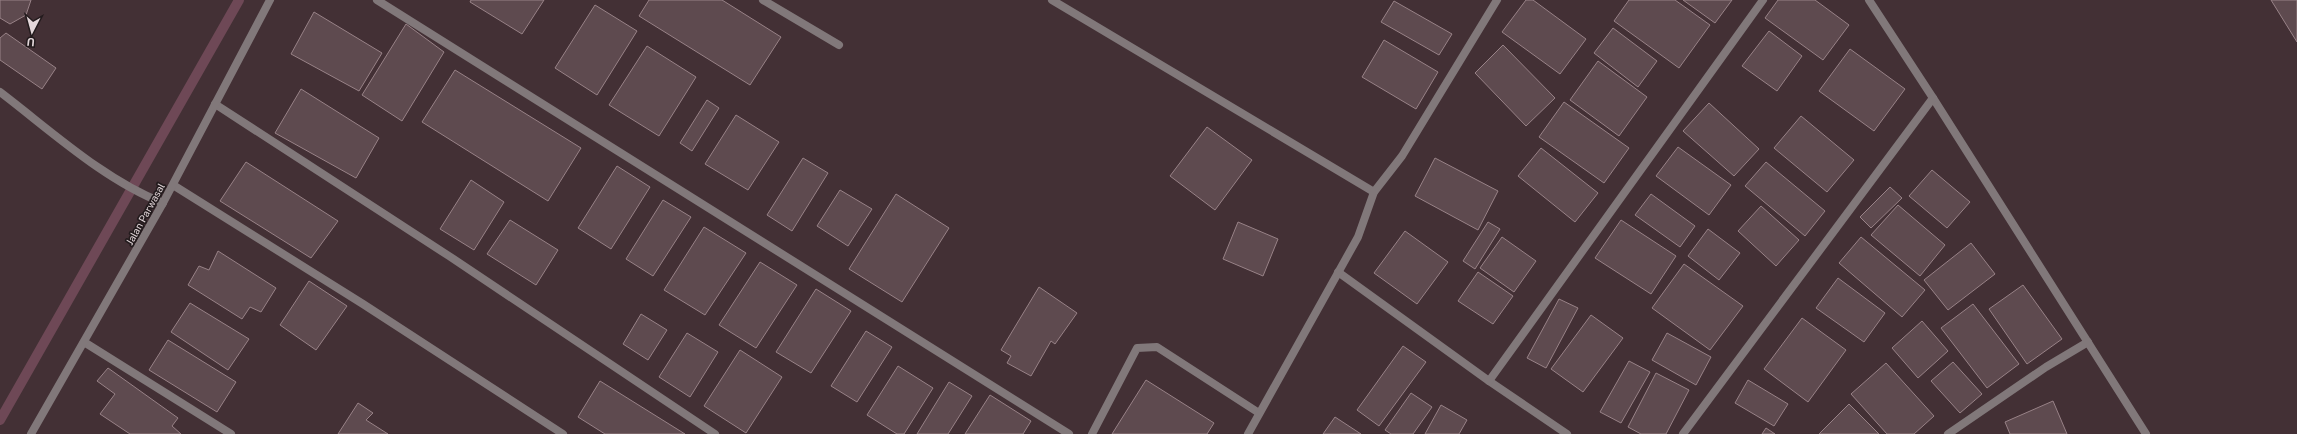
<svg xmlns="http://www.w3.org/2000/svg" width="2297" height="434" font-family="'Public Sans',sans-serif">
<rect width="100%" height="100%" fill="#433035"/>
<g fill="none" stroke-linecap="round" stroke-linejoin="round">
<polyline stroke="#6e4856" stroke-width="10" points="0,420 239,0"/>
</g>
<g fill="#5e4a4f" stroke="#988287">
<polygon points="0,0 31,0 26,15 10,24 0,18"/>
<polygon points="471,0 544,0 522,34 470,2"/>
<polygon points="649,0 722,0 781,37 750,85 639,16"/>
<polygon points="1526,0 1533,0 1586,39 1560,74 1502,32"/>
<polygon points="1629,0 1675,0 1710,25 1679,68 1614,21"/>
<polygon points="1683,0 1732,0 1715,23"/>
<polygon points="1778,0 1815,0 1849,25 1823,60 1765,18"/>
<polygon points="2271,0 2297,0 2297,42"/>
<polygon points="1394,1 1452,34 1439,55 1381,22"/>
<polygon points="595,5 637,31 597,95 555,68"/>
<polygon points="314,12 382,53 359,91 291,54"/>
<polygon points="406,24 444,52 402,121 362,95"/>
<polygon points="1613,28 1657,61 1638,87 1594,53"/>
<polygon points="1769,31 1802,56 1777,91 1742,66"/>
<polygon points="6,33 56,68 42,89 0,60 0,38"/>
<polygon points="1384,40 1438,72 1416,109 1362,77"/>
<polygon points="1503,45 1555,98 1526,126 1475,73"/>
<polygon points="647,46 696,77 659,136 609,105"/>
<polygon points="1850,49 1905,89 1874,131 1819,91"/>
<polygon points="1598,61 1647,97 1619,136 1570,100"/>
<polygon points="455,70 581,148 548,201 422,122"/>
<polygon points="301,89 379,138 356,178 275,133"/>
<polygon points="707,100 719,108 692,151 680,143"/>
<polygon points="1564,102 1629,148 1604,183 1539,137"/>
<polygon points="1709,103 1759,149 1734,176 1683,131"/>
<polygon points="736,115 779,142 748,190 705,164"/>
<polygon points="1801,116 1854,160 1827,192 1774,148"/>
<polygon points="1207,127 1252,160 1215,210 1170,176"/>
<polygon points="1678,147 1731,185 1709,215 1656,176"/>
<polygon points="1541,148 1598,193 1575,222 1518,176"/>
<polygon points="803,158 828,173 792,231 767,215"/>
<polygon points="1435,158 1498,191 1478,230 1415,196"/>
<polygon points="246,162 338,221 311,258 220,201"/>
<polygon points="1766,162 1825,211 1805,236 1745,186"/>
<polygon points="617,166 650,187 611,249 578,228"/>
<polygon points="1932,170 1970,202 1947,228 1909,196"/>
<polygon points="471,180 504,202 474,250 440,229"/>
<polygon points="1890,187 1902,198 1871,228 1860,217"/>
<polygon points="840,190 872,209 848,246 817,226"/>
<polygon points="896,194 949,228 902,302 849,269"/>
<polygon points="1651,194 1695,226 1680,247 1635,215"/>
<polygon points="663,200 691,217 653,276 626,259"/>
<polygon points="1898,205 1945,245 1920,276 1871,235"/>
<polygon points="1761,206 1799,240 1776,266 1738,231"/>
<polygon points="510,220 558,250 536,285 487,254"/>
<polygon points="1621,220 1676,256 1651,294 1595,258"/>
<polygon points="1238,222 1278,239 1263,276 1223,259"/>
<polygon points="1488,222 1500,229 1475,269 1463,261"/>
<polygon points="704,227 746,253 705,315 664,290"/>
<polygon points="1708,229 1740,253 1719,280 1688,256"/>
<polygon points="1405,231 1448,262 1417,304 1374,273"/>
<polygon points="1502,237 1536,261 1514,292 1480,268"/>
<polygon points="1861,237 1925,290 1902,317 1839,263"/>
<polygon points="1971,243 1995,274 1948,310 1924,280"/>
<polygon points="218,251 276,288 261,312 250,307 242,319 188,285 199,266 209,270"/>
<polygon points="760,262 797,285 756,348 719,325"/>
<polygon points="1684,264 1743,306 1710,350 1652,308"/>
<polygon points="1478,272 1513,296 1493,324 1458,301"/>
<polygon points="1838,278 1885,313 1864,342 1816,308"/>
<polygon points="309,281 347,306 316,350 280,325"/>
<polygon points="2023,285 2062,339 2027,364 1989,309"/>
<polygon points="1039,287 1077,313 1055,344 1051,341 1031,376 1007,363 1011,356 1001,350"/>
<polygon points="816,289 851,311 811,373 776,352"/>
<polygon points="1559,299 1578,308 1546,368 1527,358"/>
<polygon points="190,303 249,339 228,370 171,332"/>
<polygon points="1973,304 2019,364 1987,388 1941,328"/>
<polygon points="641,314 667,330 648,360 623,344"/>
<polygon points="1591,315 1623,338 1583,392 1551,369"/>
<polygon points="1802,318 1846,350 1808,402 1764,369"/>
<polygon points="1922,321 1948,351 1918,378 1892,348"/>
<polygon points="866,331 892,347 857,402 831,386"/>
<polygon points="687,333 718,352 690,397 659,377"/>
<polygon points="1667,333 1711,357 1696,385 1652,360"/>
<polygon points="168,340 236,382 217,412 149,370"/>
<polygon points="1403,346 1426,362 1379,426 1357,410"/>
<polygon points="740,350 782,377 746,433 704,406"/>
<polygon points="1629,361 1650,372 1621,423 1600,412"/>
<polygon points="1953,362 1982,394 1960,413 1931,381"/>
<polygon points="1886,363 1934,416 1914,434 1887,434 1851,394"/>
<polygon points="898,366 933,388 904,434 897,434 867,415"/>
<polygon points="108,368 178,418 172,426 181,434 130,434 100,414 115,394 97,381"/>
<polygon points="1656,373 1689,390 1666,434 1641,434 1628,427"/>
<polygon points="1146,380 1214,423 1207,434 1112,434"/>
<polygon points="1748,380 1788,404 1774,426 1735,403"/>
<polygon points="600,381 685,434 605,434 578,417"/>
<polygon points="949,382 972,396 948,434 917,434"/>
<polygon points="1411,393 1432,407 1413,434 1391,434 1385,430"/>
<polygon points="990,395 1031,421 1023,434 965,434"/>
<polygon points="2053,401 2067,434 2010,434 2005,422"/>
<polygon points="358,403 373,413 366,420 388,434 338,434"/>
<polygon points="1849,404 1879,434 1819,434"/>
<polygon points="1441,405 1467,420 1459,434 1425,434"/>
<polygon points="1335,417 1361,434 1323,434"/>
<polygon points="1766,428 1775,434 1762,434"/>
</g>
<g fill="none" stroke-linecap="round" stroke-linejoin="round">
<g stroke="#81787a" stroke-width="8">
<polyline points="377,0 1069,434"/>
<polyline points="763,0 839,45"/>
<polyline points="1052,0 1374,192"/>
<polyline points="1869,0 1933,98 2146,434"/>
<path d="M0 92C50 130 104 180 163 203"/>
<polyline points="215,104 449,256 715,434"/>
<polyline points="173,185 363,304 563,434"/>
<polyline points="1338,272 1489,381 1567,434"/>
<polyline points="84,342 231,434"/>
<polyline points="1489,381 1763,0"/>
<polyline points="31,434 163,203 270,0"/>
<polyline points="1092,434 1137,348 1157,347 1259,413"/>
<polyline points="1248,434 1358,237 1374,192 1402,156 1497,0"/>
<polyline points="1683,434 1933,98"/>
<polyline points="1948,434 2046,367 2088,342"/>
</g>
</g>
<g text-anchor="middle" dominant-baseline="central" stroke-width="3.5" stroke-linejoin="round" paint-order="stroke">
<g font-size="10" fill="#e3d7da" stroke="#231b1d">
<text transform="translate(145 214) rotate(-61)">Jalan Parwasal</text>
</g>
</g>
<g transform="translate(32 32) rotate(186)" stroke="#231b1d" stroke-width="3" paint-order="stroke">
<path d="M0-3L7 15L0 10L-7 15Z" fill="#e3d7da"/>
<text y="-6" font-size="11" font-weight="bold" text-anchor="middle" fill="#e3d7da">U</text>
</g>
</svg>
